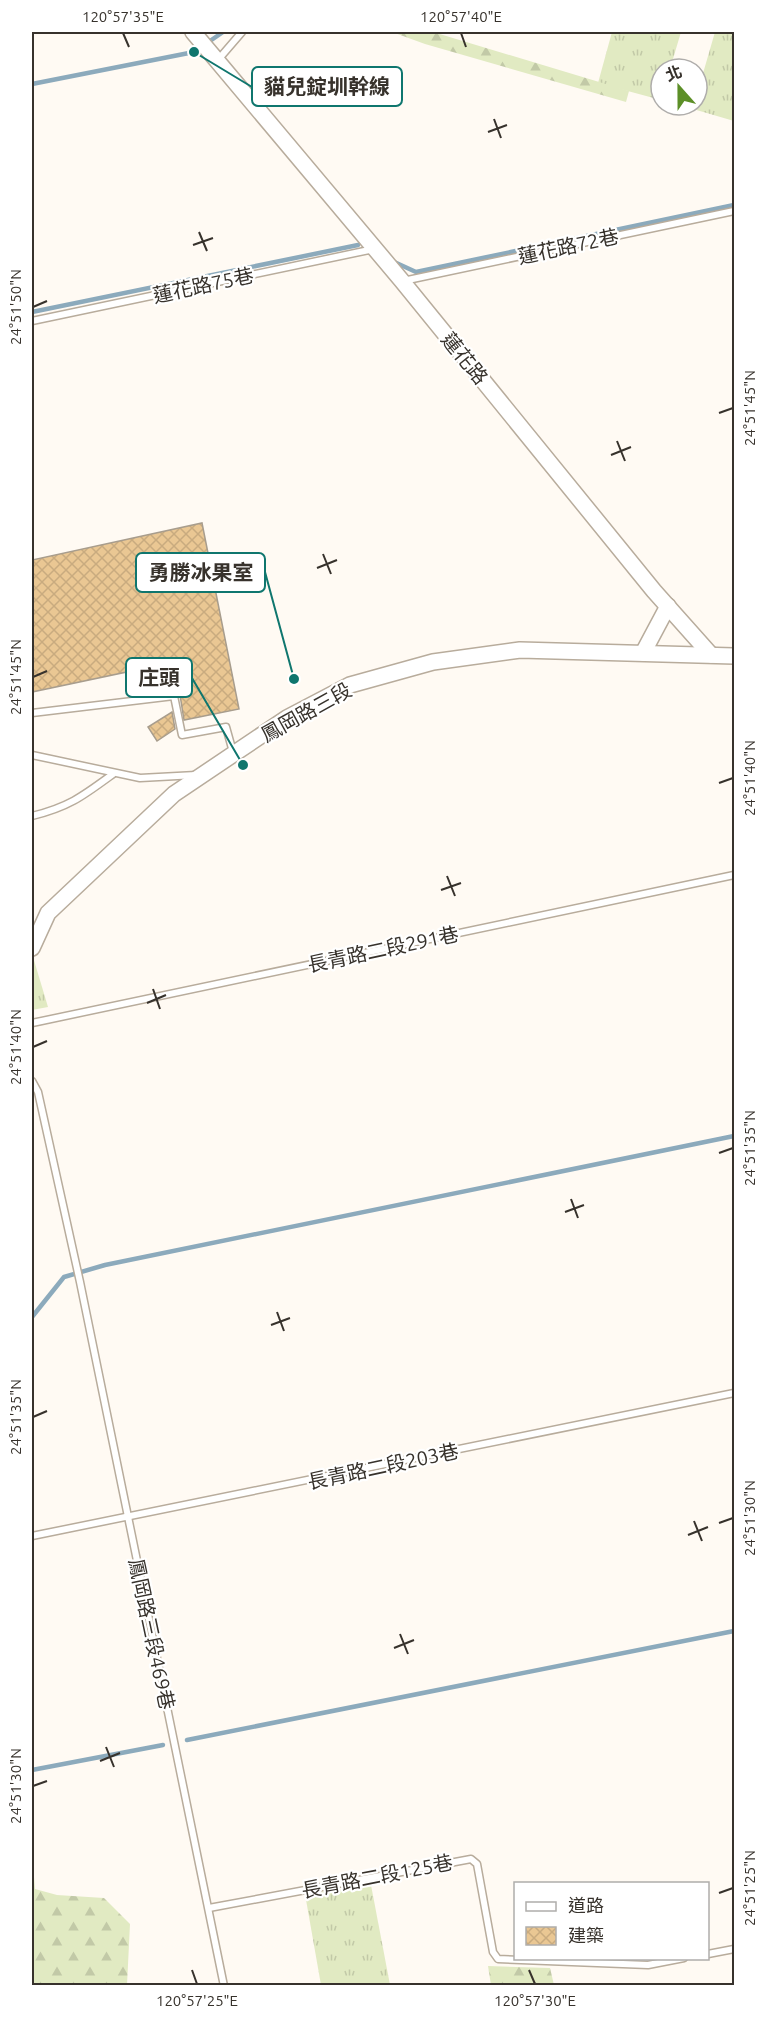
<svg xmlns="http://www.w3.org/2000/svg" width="766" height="2017" font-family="Ubuntu,'Noto Sans TC',sans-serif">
<defs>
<pattern id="grass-tufts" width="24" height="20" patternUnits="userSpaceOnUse" patternTransform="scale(1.5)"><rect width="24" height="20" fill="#e1eac2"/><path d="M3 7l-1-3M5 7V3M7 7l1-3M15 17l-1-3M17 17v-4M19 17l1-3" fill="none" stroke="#c2c9a7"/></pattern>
<pattern id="forest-firs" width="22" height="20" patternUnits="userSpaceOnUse" patternTransform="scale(1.5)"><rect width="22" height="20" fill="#e1eac2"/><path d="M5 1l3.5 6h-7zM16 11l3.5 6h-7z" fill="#c2c9a7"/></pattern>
<pattern id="building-cross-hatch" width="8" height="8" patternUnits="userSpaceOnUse" patternTransform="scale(1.5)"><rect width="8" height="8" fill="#eac793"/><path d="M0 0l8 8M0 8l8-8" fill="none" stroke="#c9ab7f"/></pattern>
</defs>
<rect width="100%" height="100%" fill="#fffaf3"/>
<g fill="url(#grass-tufts)">
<polygon points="612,32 681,32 670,69 661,69 661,100 598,83"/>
<polygon points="715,32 734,32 734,121 693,109 694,105 697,105 697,94"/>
<polygon points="33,957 48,1007 32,1010 32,960"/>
<polygon points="371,1885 390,1985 321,1985 305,1894"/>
</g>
<g fill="url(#forest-firs)">
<polygon points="392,32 433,32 629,91 626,102 425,44"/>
<polygon points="32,1853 35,1889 57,1895 104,1898 130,1924 127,1985 32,1985"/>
<polygon points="488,1966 550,1968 554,1985 491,1985"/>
</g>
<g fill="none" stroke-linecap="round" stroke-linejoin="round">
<g stroke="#8caabc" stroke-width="4.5">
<polyline points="32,84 194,52 223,32"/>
<polyline points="392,261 416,272 734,205"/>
<polyline points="32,312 358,245"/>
<polyline points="32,1317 64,1277 105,1265 734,1136"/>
<polyline points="187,1740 734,1631"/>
<polyline points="32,1770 163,1745"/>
</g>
</g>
<g fill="url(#building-cross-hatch)" stroke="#a89d8d" stroke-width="1.5">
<polygon points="202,523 239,709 184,720 175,663 141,670 145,685 137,690 130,689 127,672 32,692 32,560"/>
<polygon points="172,712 175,729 157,741 148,727"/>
</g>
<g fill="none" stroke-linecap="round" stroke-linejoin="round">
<g stroke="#b8ac9c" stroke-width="9">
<g id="service">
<polyline points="217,61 242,32"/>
<polyline points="403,281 734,211"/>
<polyline points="32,321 374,249"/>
<polyline points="32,713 174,696 182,735 226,727 233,752"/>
<polyline points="32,755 140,778 196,775"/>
<path d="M32 816C69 807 83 796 113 774"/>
<polyline points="32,1023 734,875"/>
<polyline points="32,1081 38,1092 80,1282 224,1986"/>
<polyline points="32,1536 734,1393"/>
<polyline points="209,1908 471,1859 477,1864 493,1952 498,1959 648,1965 684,1958"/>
<polyline points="708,1954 734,1949"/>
</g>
</g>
<g stroke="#b8ac9c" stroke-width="18">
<g id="tertiary">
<polyline points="193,32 402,281 654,591 711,655"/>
<polyline points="643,653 668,606"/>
<polyline points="32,948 48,913 174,794 287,718 350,685 433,662 520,650 734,656"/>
</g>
</g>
<use href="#service" stroke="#fff" stroke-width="6"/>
<use href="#tertiary" stroke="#fff" stroke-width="15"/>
</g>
<path fill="none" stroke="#37322c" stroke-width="2" d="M123 33 129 47M461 33 466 47M494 119 501 138M488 132 507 125M199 232 207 251M193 245 213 238M33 307 47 301M719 413 733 408M617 441 625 461M611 455 631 447M323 554 331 574M317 568 337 560M33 677 47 671M719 783 733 778M447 876 455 896M441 890 461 883M153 989 160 1009M147 1003 166 995M33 1047 47 1041M719 1153 733 1148M571 1199 578 1218M565 1212 584 1205M277 1312 284 1331M271 1325 290 1318M33 1417 47 1411M694 1521 702 1541M719 1523 733 1518M688 1535 708 1527M400 1634 408 1654M394 1648 414 1640M106 1747 114 1767M100 1761 120 1753M33 1786 47 1781M719 1893 733 1888M192 1970 197 1984M529 1970 535 1984"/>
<g text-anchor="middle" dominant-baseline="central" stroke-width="4.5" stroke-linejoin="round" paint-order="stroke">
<g font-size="20" fill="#37322c" stroke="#fff">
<text transform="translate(568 246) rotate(-12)">蓮花路72巷</text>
<text transform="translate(203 285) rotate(-12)">蓮花路75巷</text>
<text transform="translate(465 358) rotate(51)">蓮花路</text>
<text transform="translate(306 712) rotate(-29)">鳳岡路三段</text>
<text transform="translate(383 949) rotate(-12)">長青路二段291巷</text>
<text transform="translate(383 1466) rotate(-12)">長青路二段203巷</text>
<text transform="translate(152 1634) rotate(78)">鳳岡路三段469巷</text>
<text transform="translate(377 1876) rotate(-11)">長青路二段125巷</text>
</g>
</g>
<path fill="none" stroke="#0f766e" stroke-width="2" d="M194 52L252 87M294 679L265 572M243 765L192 678"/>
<g fill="#0f766e" stroke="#fff" stroke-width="2">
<circle cx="194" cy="52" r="6"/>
<circle cx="294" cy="679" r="6"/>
<circle cx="243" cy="765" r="6"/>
</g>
<g fill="#fff" stroke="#0f766e" stroke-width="2">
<rect x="252" y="67" width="150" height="39" rx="6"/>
<rect x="136" y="553" width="129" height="39" rx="6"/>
<rect x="126" y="658" width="66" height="39" rx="6"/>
</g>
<g font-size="21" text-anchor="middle" font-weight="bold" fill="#37322c">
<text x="327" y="94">貓兒錠圳幹線</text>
<text x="201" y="580">勇勝冰果室</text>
<text x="159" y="685">庄頭</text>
</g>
<rect width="766" height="2017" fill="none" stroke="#ffffff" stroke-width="66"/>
<rect x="514" y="1882" width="195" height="78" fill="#ffffff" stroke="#afadab" stroke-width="1.5"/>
<rect x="526" y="1902" width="30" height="9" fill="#ffffff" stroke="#afadab" stroke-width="1.5"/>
<text x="568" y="1912" font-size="18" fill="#37322c">道路</text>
<rect x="526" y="1927" width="30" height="18" fill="url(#building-cross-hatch)" stroke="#afadab" stroke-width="1.5"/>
<text x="568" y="1942" font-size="18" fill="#37322c">建築</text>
<g transform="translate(679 87) rotate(339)"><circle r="28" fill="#ffffff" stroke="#afadab" stroke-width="1.5"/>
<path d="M0-4.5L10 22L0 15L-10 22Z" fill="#5c8f27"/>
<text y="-9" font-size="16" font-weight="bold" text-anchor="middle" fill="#37322c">北</text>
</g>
<rect x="33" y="33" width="700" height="1951" fill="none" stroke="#37322c" stroke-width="2"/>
<g font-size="15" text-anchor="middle" fill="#37322c">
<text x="123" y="22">120°57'35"E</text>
<text x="461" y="22">120°57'40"E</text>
<text transform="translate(16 307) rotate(-90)" y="5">24°51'50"N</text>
<text transform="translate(750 408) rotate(-90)" y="5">24°51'45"N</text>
<text transform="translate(16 677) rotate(-90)" y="5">24°51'45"N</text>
<text transform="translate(750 778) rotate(-90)" y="5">24°51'40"N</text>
<text transform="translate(16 1047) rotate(-90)" y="5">24°51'40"N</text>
<text transform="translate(750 1148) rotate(-90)" y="5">24°51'35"N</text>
<text transform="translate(16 1417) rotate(-90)" y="5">24°51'35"N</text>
<text transform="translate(750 1518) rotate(-90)" y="5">24°51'30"N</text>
<text transform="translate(16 1786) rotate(-90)" y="5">24°51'30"N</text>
<text transform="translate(750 1888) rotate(-90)" y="5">24°51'25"N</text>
<text x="197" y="2006">120°57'25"E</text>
<text x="535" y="2006">120°57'30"E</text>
</g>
</svg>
